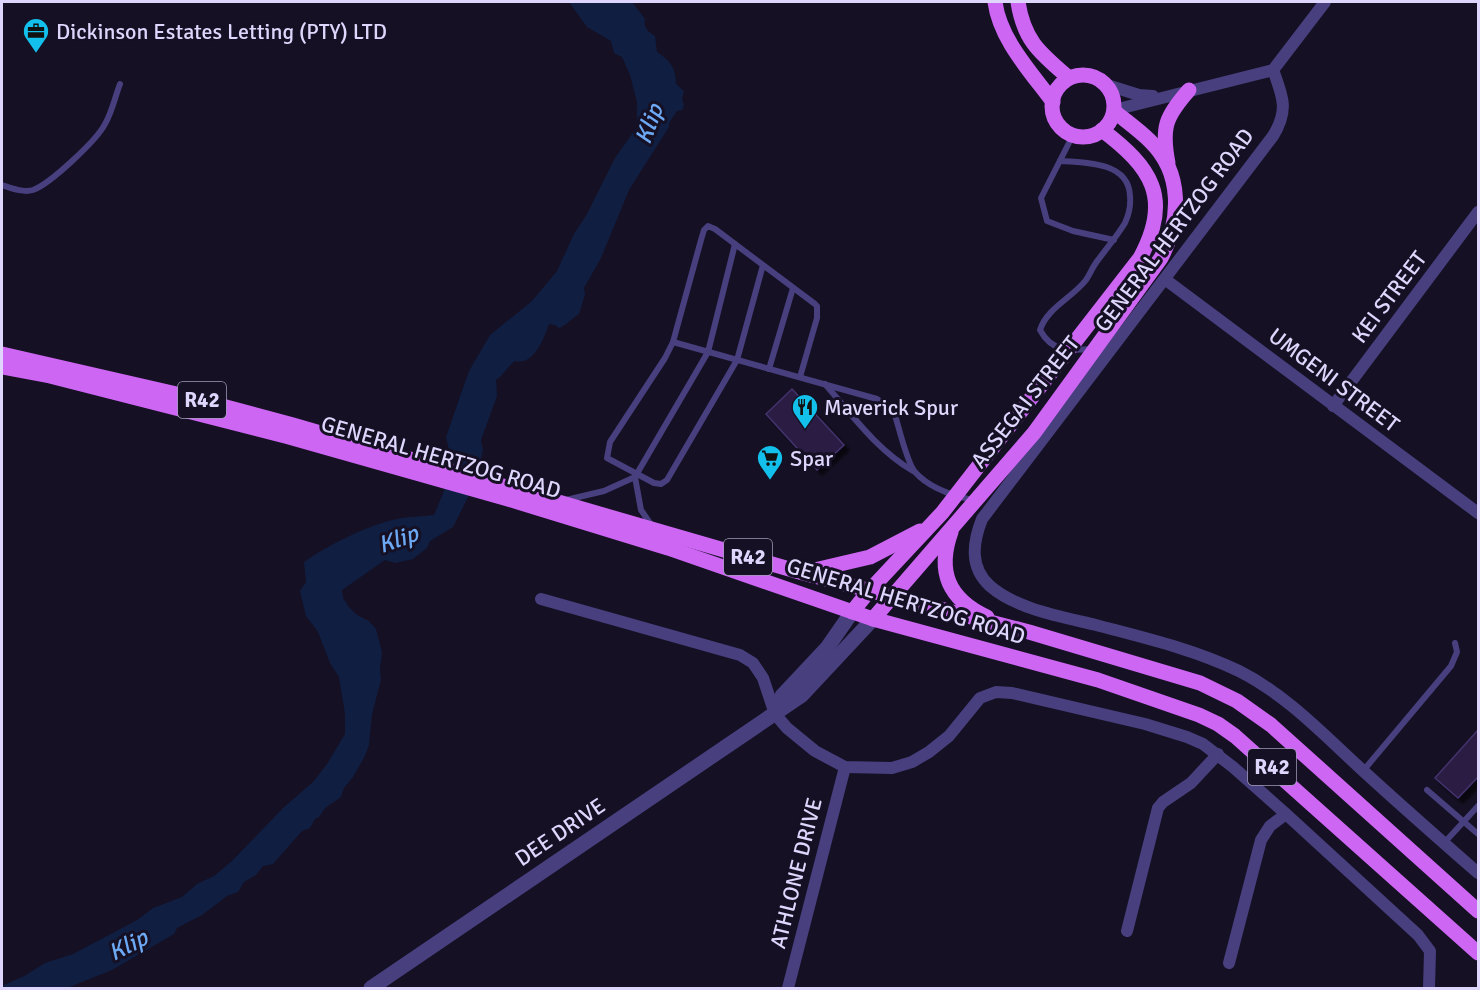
<svg xmlns="http://www.w3.org/2000/svg" width="1480" height="990" font-family="Signika,sans-serif">
<defs>
<filter id="shadow"><feDropShadow dx="5" dy="5" stdDeviation="1.5" flood-color="#0009"/></filter>
</defs>
<rect width="100%" height="100%" fill="#151023"/>
<path fill="#101e42" d="M569 2H632L645 19C643 28 648 31 655 36L657 52C670 60 676 68 676 84L684 91 682 99 684 105 682 110 677 111 669 123V127L629 190 601 258 584 288 585 294 579 314C571 319 567 325 559 328L555 325 549 324C544 338 534 366 515 361 507 367 504 375 496 380L497 396 481 440 483 450 479 467 468 497 453 527 430 541 427 548 413 559 395 563 385 560 342 590 343 598 348 606 357 615 369 621 376 629 382 652 380 669 381 680 372 714 369 745 364 758 353 777 344 788 341 797 325 808 319 817 315 819 310 828 302 831 273 864 263 866 256 875 244 882 238 892 227 896 202 915 177 928 174 934 112 970 67 988H2V986L26 975 45 963 73 954 137 920 153 908 182 897 197 884 214 876 232 861 283 808 313 782 327 764 345 734V714L339 677 330 663 318 632 306 616 300 591 306 582 304 562C328 545 368 525 397 519 409 516 421 517 434 515L444 491 451 458 446 437 469 371 490 335 532 301 557 271 574 234 587 214 615 158 637 127V102L630 75 622 57 614 53 611 41 587 27Z"/>
<g fill="#291e43" stroke="#43326d" stroke-width="1.5" filter="url(#shadow)">
<polygon points="792,389 844,445 817,470 766,414"/>
<polygon points="1478,730 1478,777 1458,798 1435,778"/>
</g>
<g fill="none" stroke-linecap="round" stroke-linejoin="round">
<g stroke="#473f7e" stroke-width="6">
<polyline points="1073,135 1041,198 1047,221 1073,231 1114,240"/>
<path d="M1060 161C1085 162 1129 162 1130 196 1131 206 1129 214 1125 223 1117 236 1107 248 1098 260 1093 266 1090 274 1086 280 1072 298 1047 308 1040 330 1052 352 1069 351 1092 349"/>
<path d="M2 185C11 188 23 193 33 190 50 184 97 140 105 124 112 112 115 97 120 84"/>
<polyline points="763,265 737,360 667,480 661,484 654,483 607,458 610,442 665,358 673,342 701,240 704,230 708,226 715,229 815,304 817,306 817,318 800,377"/>
<path d="M673 342 877 399 889 407 895 415C899 428 907 463 915 472 929 488 954 496 973 500"/>
<polyline points="769,369 793,288"/>
<path d="M825 384C852 415 877 450 913 471"/>
<polyline points="635,477 641,510 652,526"/>
<polyline points="566,500 604,491 635,477 708,352 735,244"/>
<polyline points="1363,771 1451,666 1457,652 1455,643"/>
<polyline points="1427,790 1478,834"/>
<polyline points="1444,843 1478,806"/>
</g>
<g stroke="#473f7e" stroke-width="12">
<path d="M1273 70C1283 97 1289 110 1273 136L982 519C973 542 969 567 990 586 1016 609 1063 617 1096 625 1145 638 1193 649 1239 671 1285 694 1322 733 1359 767 1398 803 1438 838 1478 873"/>
<polyline points="1107,85 1139,95 1153,96"/>
<polyline points="1114,110 1273,70 1325,2"/>
<polyline points="1166,280 1478,513"/>
<polyline points="1333,406 1478,212"/>
<polyline points="541,599 740,655 753,663 763,678 775,714 787,728 815,751 845,767 892,768 912,762 929,752 949,736 980,698 996,692 1012,693 1145,724 1187,737 1203,744 1233,767 1286,814 1418,935 1430,951 1429,988"/>
<polyline points="1127,931 1158,808 1163,802 1191,783 1218,754"/>
<polyline points="1229,963 1261,840 1270,826 1286,814"/>
<polyline points="788,988 845,767"/>
</g>
<g stroke="#473f7e" stroke-width="15">
<polyline points="775,714 782,696 827,648 852,612"/>
<polyline points="371,988 802,695 873,619"/>
</g>
<g stroke="#cc66f3" stroke-width="15">
<path d="M995 2C1000 40 1031 72 1053 102"/>
<path d="M1018 2C1024 41 1040 53 1069 78"/>
<circle cx="1083" cy="106" r="31"/>
<path d="M1168 163C1161 127 1166 116 1189 90"/>
<polyline points="2,354 181,395 293,425 803,573 1029,632 1200,683 1237,701 1271,725 1478,911"/>
<polyline points="2,367 50,376 289,437 508,499 668,548 873,619 1098,680 1199,715 1218,724 1235,736 1478,953"/>
<path d="M951 532C937 571 948 599 987 617"/>
<polyline points="806,572 870,557 920,531"/>
<path d="M852 612 869 591 942 513 1140 258C1173 198 1151 167 1102 130"/>
<path d="M873 619 1034 433 1161 258C1181 220 1183 173 1150 141 1139 130 1126 121 1114 111"/>
</g>
</g>
<defs>
<g id="office-pin" transform="scale(1.35)"><path d="M0 17L-7.5 6A9.5 9.5 0 1 1 7.5 6Z" fill="#13c0eb" stroke="#151023"/><path d="M-6-3h4V-5.5h4V-3h4V5H-6ZM-1-4.5V-3h2v-1.5ZM-6 0V1H6V0Z" fill="#111"/></g>
<g id="restaurant-pin" transform="scale(1.35)"><path d="M0 17L-7.5 6A9.5 9.5 0 1 1 7.5 6Z" fill="#13c0eb" stroke="#151023"/><path d="M-5-6h1v4h1v-4h1v4h1v-4h1v5L-1.5 .5V6h-2V.5L-5-1ZM5-6V6H3V1.5H1.5Q1.5-4 5-6Z" fill="#111"/></g>
<g id="supermarket-pin" transform="scale(1.35)"><path d="M0 17L-7.5 6A9.5 9.5 0 1 1 7.5 6Z" fill="#13c0eb" stroke="#151023"/><path d="M-6-5.5h2.5l.6 2H6L4.5 2H-2.5L-4.4-4H-6ZM-1.5 3.2a1.3 1.3 0 1 0 .1 0ZM3 3.2a1.3 1.3 0 1 0 .1 0Z" fill="#111"/></g>
</defs>
<g fill-rule="evenodd">
<use href="#office-pin" x="36" y="31"/>
<use href="#restaurant-pin" x="805" y="407"/>
<use href="#supermarket-pin" x="770" y="458"/>
</g>
<g text-anchor="middle" dominant-baseline="central" stroke-width="6" stroke-linejoin="round" paint-order="stroke">
<g fill="#151023" stroke="#a29bbb" stroke-width="1.5">
<rect x="178" y="382" width="48" height="36" rx="4.5"/>
<rect x="724" y="539" width="48" height="36" rx="4.5"/>
<rect x="1248" y="749" width="48" height="36" rx="4.5"/>
</g>
<g font-size="21" font-weight="bold" fill="#ded6fc">
<text x="202" y="400">R42</text>
<text x="748" y="557">R42</text>
<text x="1272" y="767">R42</text>
</g>
<g font-size="22" fill="#ded6fc" stroke="#151023" text-anchor="start">
<text x="56" y="31">Dickinson Estates Letting (PTY) LTD</text>
<text x="824" y="407">Maverick Spur</text>
<text x="790" y="458">Spar</text>
</g>
<g font-size="22" fill="#ded6fc" stroke="#151023">
<text transform="translate(1174 230) rotate(-53)">GENERAL HERTZOG ROAD</text>
<text transform="translate(1389 297) rotate(-53)">KEI STREET</text>
<text transform="translate(1334 380) rotate(37)">UMGENI STREET</text>
<text transform="translate(1025 402) rotate(-52)">ASSEGAI STREET</text>
<text transform="translate(441 457) rotate(16)">GENERAL HERTZOG ROAD</text>
<text transform="translate(906 601) rotate(17)">GENERAL HERTZOG ROAD</text>
<text transform="translate(560 832) rotate(-34)">DEE DRIVE</text>
<text transform="translate(796 873) rotate(-76)">ATHLONE DRIVE</text>
</g>
<g font-size="24" font-style="italic" fill="#6ca8f3" stroke="#151023">
<text transform="translate(649 124) rotate(-70)">Klip</text>
<text transform="translate(398 539) rotate(-19)">Klip</text>
<text transform="translate(128 945) rotate(-27)">Klip</text>
</g>
</g>
<rect width="1480" height="990" fill="none" stroke="#ded6fc" stroke-width="6"/>
</svg>
